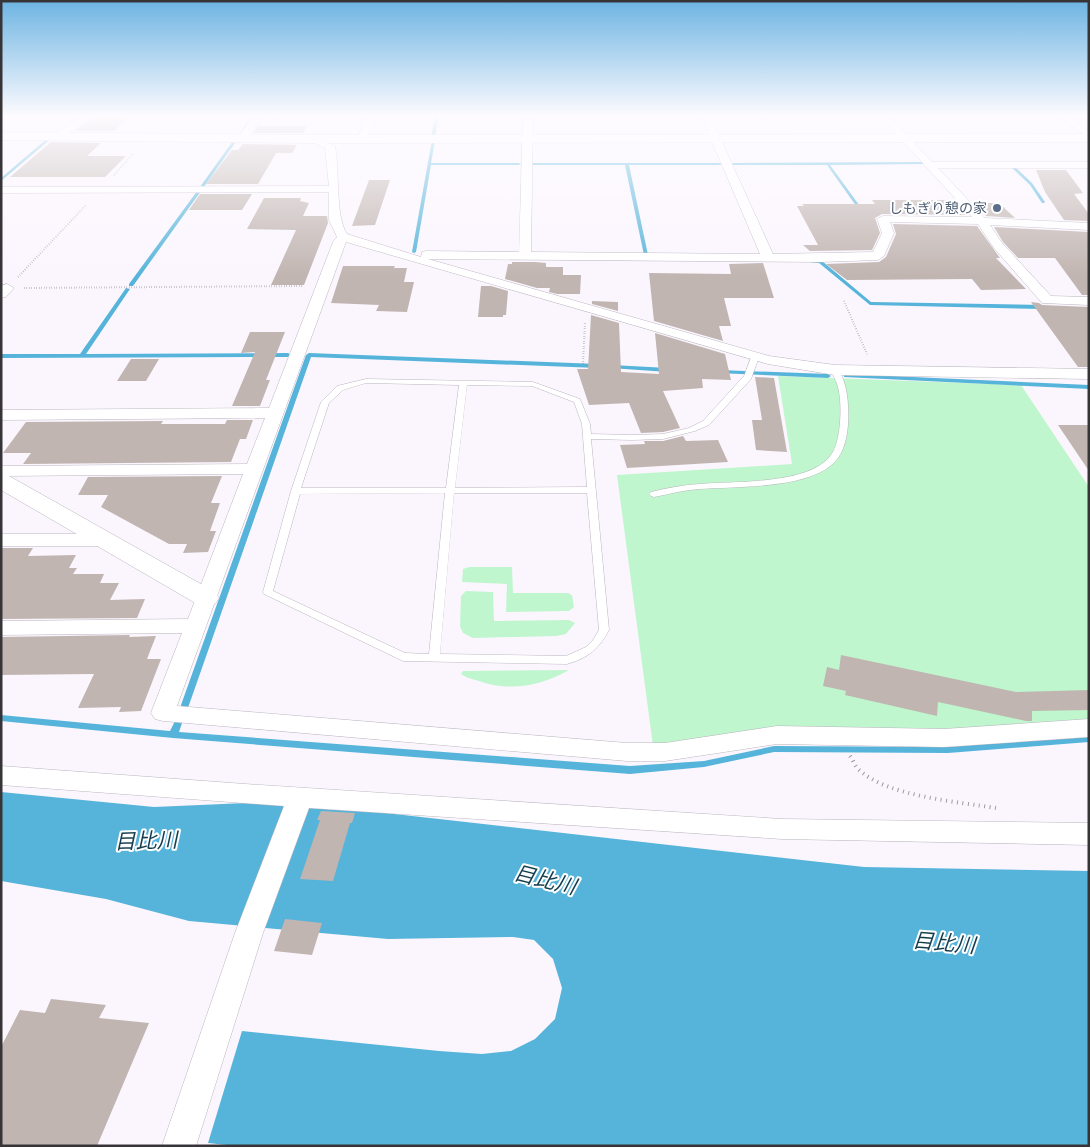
<svg xmlns="http://www.w3.org/2000/svg" width="1090" height="1147" font-family="'Fira Sans','Noto Sans JP',sans-serif">
<rect width="100%" height="100%" fill="#fbf6fe"/>
<g fill="#bff6ce">
<polygon points="778,376 1021,385 1089,487 1089,723 653,746 617,475 792,464"/>
<polygon points="469,567 512,567 513,593 568,593 572,595 574,607 569,611 506,612 507,584 462,582 463,569"/>
<polygon points="466,591 493,592 494,621 569,620 575,623 566,634 556,636 473,638 463,633 460,626 461,596"/>
<path d="M569 670C541 686 510 692 479 681 473 679 466 678 461 674L463 671Z"/>
</g>
<polygon fill="#56b4da" points="1,792 154,807 246,803 359,810 864,867 1089,871 1089,1146 236,1146 208,1143 242,1031 439,1051 482,1054 511,1051 535,1039 555,1019 562,988 553,959 534,940 513,937 388,939 189,921 106,899 1,881"/>
<g fill="none" stroke-linecap="round" stroke-linejoin="round">
<g fill="#56b4da" fill-rule="evenodd">
<polygon points="251,116 255,116 240,137 238,137"/>
<polygon points="435,116 439,116 435,137 433,138 431,137"/>
<polygon points="615,116 702,116 700,117 617,117"/>
<polygon points="710,116 882,116 880,117 712,117"/>
<polygon points="886,116 922,116 920,117 888,117"/>
<polygon points="49,137 52,138 1,181 1,178"/>
<polygon points="235,138 238,139 203,188 201,188 200,187"/>
<polygon points="432,140 435,141 431,163 519,163 521,164 519,165 431,165 416,252 414,253 412,252"/>
<polygon points="923,162 924,164 830,165 862,209 860,210 859,210 827,165 733,165 731,164 733,163"/>
<polygon points="531,163 720,163 722,164 720,165 629,165 648,255 646,256 644,255 625,165 532,165"/>
<polygon points="1011,165 1013,165 1032,183 1045,202 1044,203 1042,203 1030,185 1011,167"/>
<polygon points="198,190 201,191 133,286 129,286 129,284"/>
<polygon points="810,260 822,261 871,302 1043,305 1046,307 1043,309 870,305 819,263 810,262"/>
<polygon points="126,288 130,289 86,354 288,353 291,355 288,357 1,358 1,354 80,354"/>
<polygon points="309,353 598,364 601,366 598,368 311,357 189,705 188,707 182,707 181,705 306,355"/>
<polygon points="612,365 668,368 671,370 668,372 610,368 610,366"/>
<polygon points="719,370 828,374 831,376 828,378 717,373 717,371"/>
<polygon points="846,374 1089,385 1089,389 844,377 844,375"/>
<polygon points="1,715 170,731 175,721 178,720 181,721 182,723 179,732 630,766 704,761 774,746 948,747 1089,736 1089,742 948,753 774,752 704,767 630,774 173,738 1,721"/>
</g>
</g>
<g fill="#c1b5b1">
<polygon points="93,116 130,116 114,131 75,131"/>
<polygon points="258,126 307,126 303,133 253,133"/>
<polygon points="51,142 101,143 87,156 126,156 105,177 10,177"/>
<polygon points="243,144 297,145 292,153 276,153 258,184 206,184 232,150 238,150"/>
<polygon points="1036,170 1066,170 1083,193 1074,194 1089,214 1089,221 1064,220 1045,192"/>
<polygon points="369,180 390,180 375,225 352,226"/>
<polygon points="200,194 252,194 242,210 189,210"/>
<polygon points="264,198 301,198 300,201 309,203 303,216 327,216 328,223 304,285 271,285 296,230 247,229"/>
<polygon points="872,200 950,200 953,203 957,203 968,215 882,214 875,218 880,233 872,250 810,251 803,245 818,245 797,206 804,206 802,204 875,204"/>
<polygon points="973,203 999,203 1015,218 986,216"/>
<polygon points="893,224 977,226 1000,258 996,258 1026,289 981,290 972,279 847,280 826,264 879,262 886,257 896,234"/>
<polygon points="994,227 1089,232 1089,295 1082,295 1055,258 1018,258 1003,242"/>
<polygon points="512,262 535,262 546,263 546,267 563,267 563,275 581,275 580,294 557,294 549,292 550,288 537,288 505,279 508,264 512,264"/>
<polygon points="763,263 774,298 724,298 731,326 719,326 723,341 654,321 649,273 731,274 729,264"/>
<polygon points="343,266 395,266 394,268 407,268 404,282 414,282 407,312 376,311 379,305 331,303"/>
<polygon points="481,286 491,286 508,291 506,315 503,315 503,317 478,317"/>
<polygon points="592,301 618,302 618,311 592,304"/>
<polygon points="1031,302 1039,303 1042,305 1089,307 1089,367 1078,367"/>
<polygon points="591,315 619,323 621,372 659,374 655,333 725,354 731,380 702,379 703,388 663,391 680,428 663,432 641,433 629,403 589,405 577,369 588,369"/>
<polygon points="250,332 285,332 266,380 270,380 260,406 232,406 255,352 241,353"/>
<polygon points="131,359 159,359 146,381 117,381"/>
<polygon points="755,377 774,378 787,452 756,450 752,420 762,420"/>
<polygon points="227,420 253,420 246,439 240,439 231,462 23,464 31,453 3,453 26,422 163,421 161,424 225,424"/>
<polygon points="1058,425 1089,425 1089,471"/>
<polygon points="683,436 686,441 718,440 728,462 627,468 620,445 645,444 644,441 663,441"/>
<polygon points="222,476 211,503 220,503 210,531 216,531 208,552 183,553 187,544 169,544 101,507 108,495 78,495 88,477"/>
<polygon points="1,548 33,548 28,556 76,555 69,568 77,568 73,574 104,574 100,583 119,583 110,600 145,599 137,618 1,619"/>
<polygon points="130,635 129,637 156,636 147,659 161,659 141,711 119,712 121,707 78,708 94,674 1,675 1,637"/>
<polygon points="841,655 1016,692 1089,690 1089,710 1032,711 1032,721 1026,721 938,702 937,716 845,695 846,691 823,686 827,667 839,670"/>
<polygon points="321,811 355,813 352,823 350,823 333,881 300,879 320,820 317,820"/>
<polygon points="285,919 322,923 312,955 274,951"/>
<polygon points="51,999 106,1005 99,1018 149,1023 97,1146 1,1146 1,1047 20,1010 45,1013"/>
</g>
<g fill="none" stroke-linecap="round" stroke-linejoin="round">
<g stroke="#bab5be" stroke-width="1">
<g id="service">
<path d="M752 355H755L759 357 751 379 709 425 695 431 663 439 632 440 591 439 609 630C599 649 588 658 567 664L403 661 264 594 263 592 291 491 321 402 337 386 366 379 533 382 580 399 590 424 591 434 632 435 663 434 689 428 703 421 744 376ZM366 383 459 385 446 488H301L329 403 343 390ZM467 385 532 386 574 402 582 424 587 487 455 488ZM445 493 429 654 405 653 273 591 300 494ZM454 493H587L599 630 593 640 586 647 566 656 440 654Z"/>
<path d="M832 368H835C844 372 848 396 848 406 849 422 848 444 838 458 815 490 736 486 699 489 684 490 669 494 654 497L651 496 649 494 651 492C667 488 683 485 700 484 734 481 810 485 831 455 841 442 842 407 839 392 838 384 834 377 831 370Z"/>
</g>
</g>
<g stroke="#bab5be" stroke-width="1">
<g id="minor">
<polygon points="80,116 91,116 62,138 56,138 56,134"/>
<polygon points="254,116 263,116 246,139 240,139 238,137"/>
<polygon points="367,116 377,116 365,141 359,141 357,139"/>
<path d="M523 116H533L531 252 760 254 701 116H710L773 254 873 252 882 233 877 219 883 216 972 217 880 116H889L932 162H1089V168H938L985 218 1089 223V230L990 225 1002 243 1051 296 1089 297V305L1042 303 994 248 978 224 890 222 894 233 884 256 878 260 820 262 428 259 769 356 835 365 1089 369V379L835 375 768 364 346 242 177 706 627 743H665L777 726 944 729 1089 719V737L944 747 777 744 665 761H627L163 721 155 719 151 713 182 633 1 635V621L188 619 243 474 1 476V466L247 464 265 418 1 420V410L269 408 333 242 337 237 329 220V192L1 193V187L329 186 325 148 311 141 309 139 314 136 335 146C340 171 335 216 347 234L421 257 422 252 426 251 519 252Z"/>
<polygon points="1058,116 1068,116 1089,130 1089,138"/>
<polygon points="7,284 14,288 6,297 1,298 1,286"/>
<polygon points="1,534 104,534 111,536 114,540 111,544 104,546 1,546"/>
<polygon points="1,766 245,784 782,819 1089,823 1089,845 782,839 309,808 263,933 196,1146 162,1146 235,933 284,806 1,785"/>
</g>
</g>
<g stroke="#bab5be" stroke-width="1">
<g id="tertiary">
<polygon points="1,132 314,135 1089,134 1089,142 314,143 1,140"/>
<polygon points="1,474 9,476 215,592 219,598 215,604 206,606 197,604 1,490"/>
</g>
</g>
<g stroke="#9e9aa0" stroke-width="2" stroke-dasharray="0.5 2" stroke-linecap="butt">
<polyline points="273,117 354,116"/>
<polyline points="114,175 133,154"/>
<polyline points="18,277 86,205"/>
<polyline points="24,288 303,286"/>
<polyline points="844,301 867,354"/>
<polyline points="583,364 585,322"/>
</g>
<path stroke="#9e9aa0" stroke-width="4" stroke-dasharray="1 4.5" stroke-linecap="butt" d="M850 756C853 760 855 766 858 769 885 796 959 802 996 808"/>
<use href="#service" fill="#fff" fill-rule="evenodd"/>
<use href="#minor" fill="#fff" fill-rule="evenodd"/>
<use href="#tertiary" fill="#fff" fill-rule="evenodd"/>
</g>
<linearGradient id="sky" x2="0" y2="1"><stop stop-color="#6db4e2"/><stop offset="0.42" stop-color="#fdfbff"/><stop offset="1" stop-color="#fdfbff" stop-opacity="0"/></linearGradient>
<rect width="1090" height="276" fill="url(#sky)"/>
<circle fill="#5c6f8a" stroke="#fff" stroke-width="2" cx="997" cy="208" r="5"/>
<g text-anchor="middle" dominant-baseline="central" stroke-width="4" stroke-linejoin="round" paint-order="stroke">
<g font-size="14" fill="#4e5e75" stroke="#fff" text-anchor="end">
<text x="987" y="208">しもぎり憩の家</text>
</g>
<g font-size="21" font-style="italic" fill="#143e4e" stroke="#fff">
<text transform="translate(146 841) rotate(-2)">目比川</text>
<text transform="translate(545 880) rotate(14)">目比川</text>
<text transform="translate(944 943) rotate(5)">目比川</text>
</g>
</g>
<rect width="1090" height="1147" fill="none" stroke="#373438" stroke-width="5"/>
</svg>
